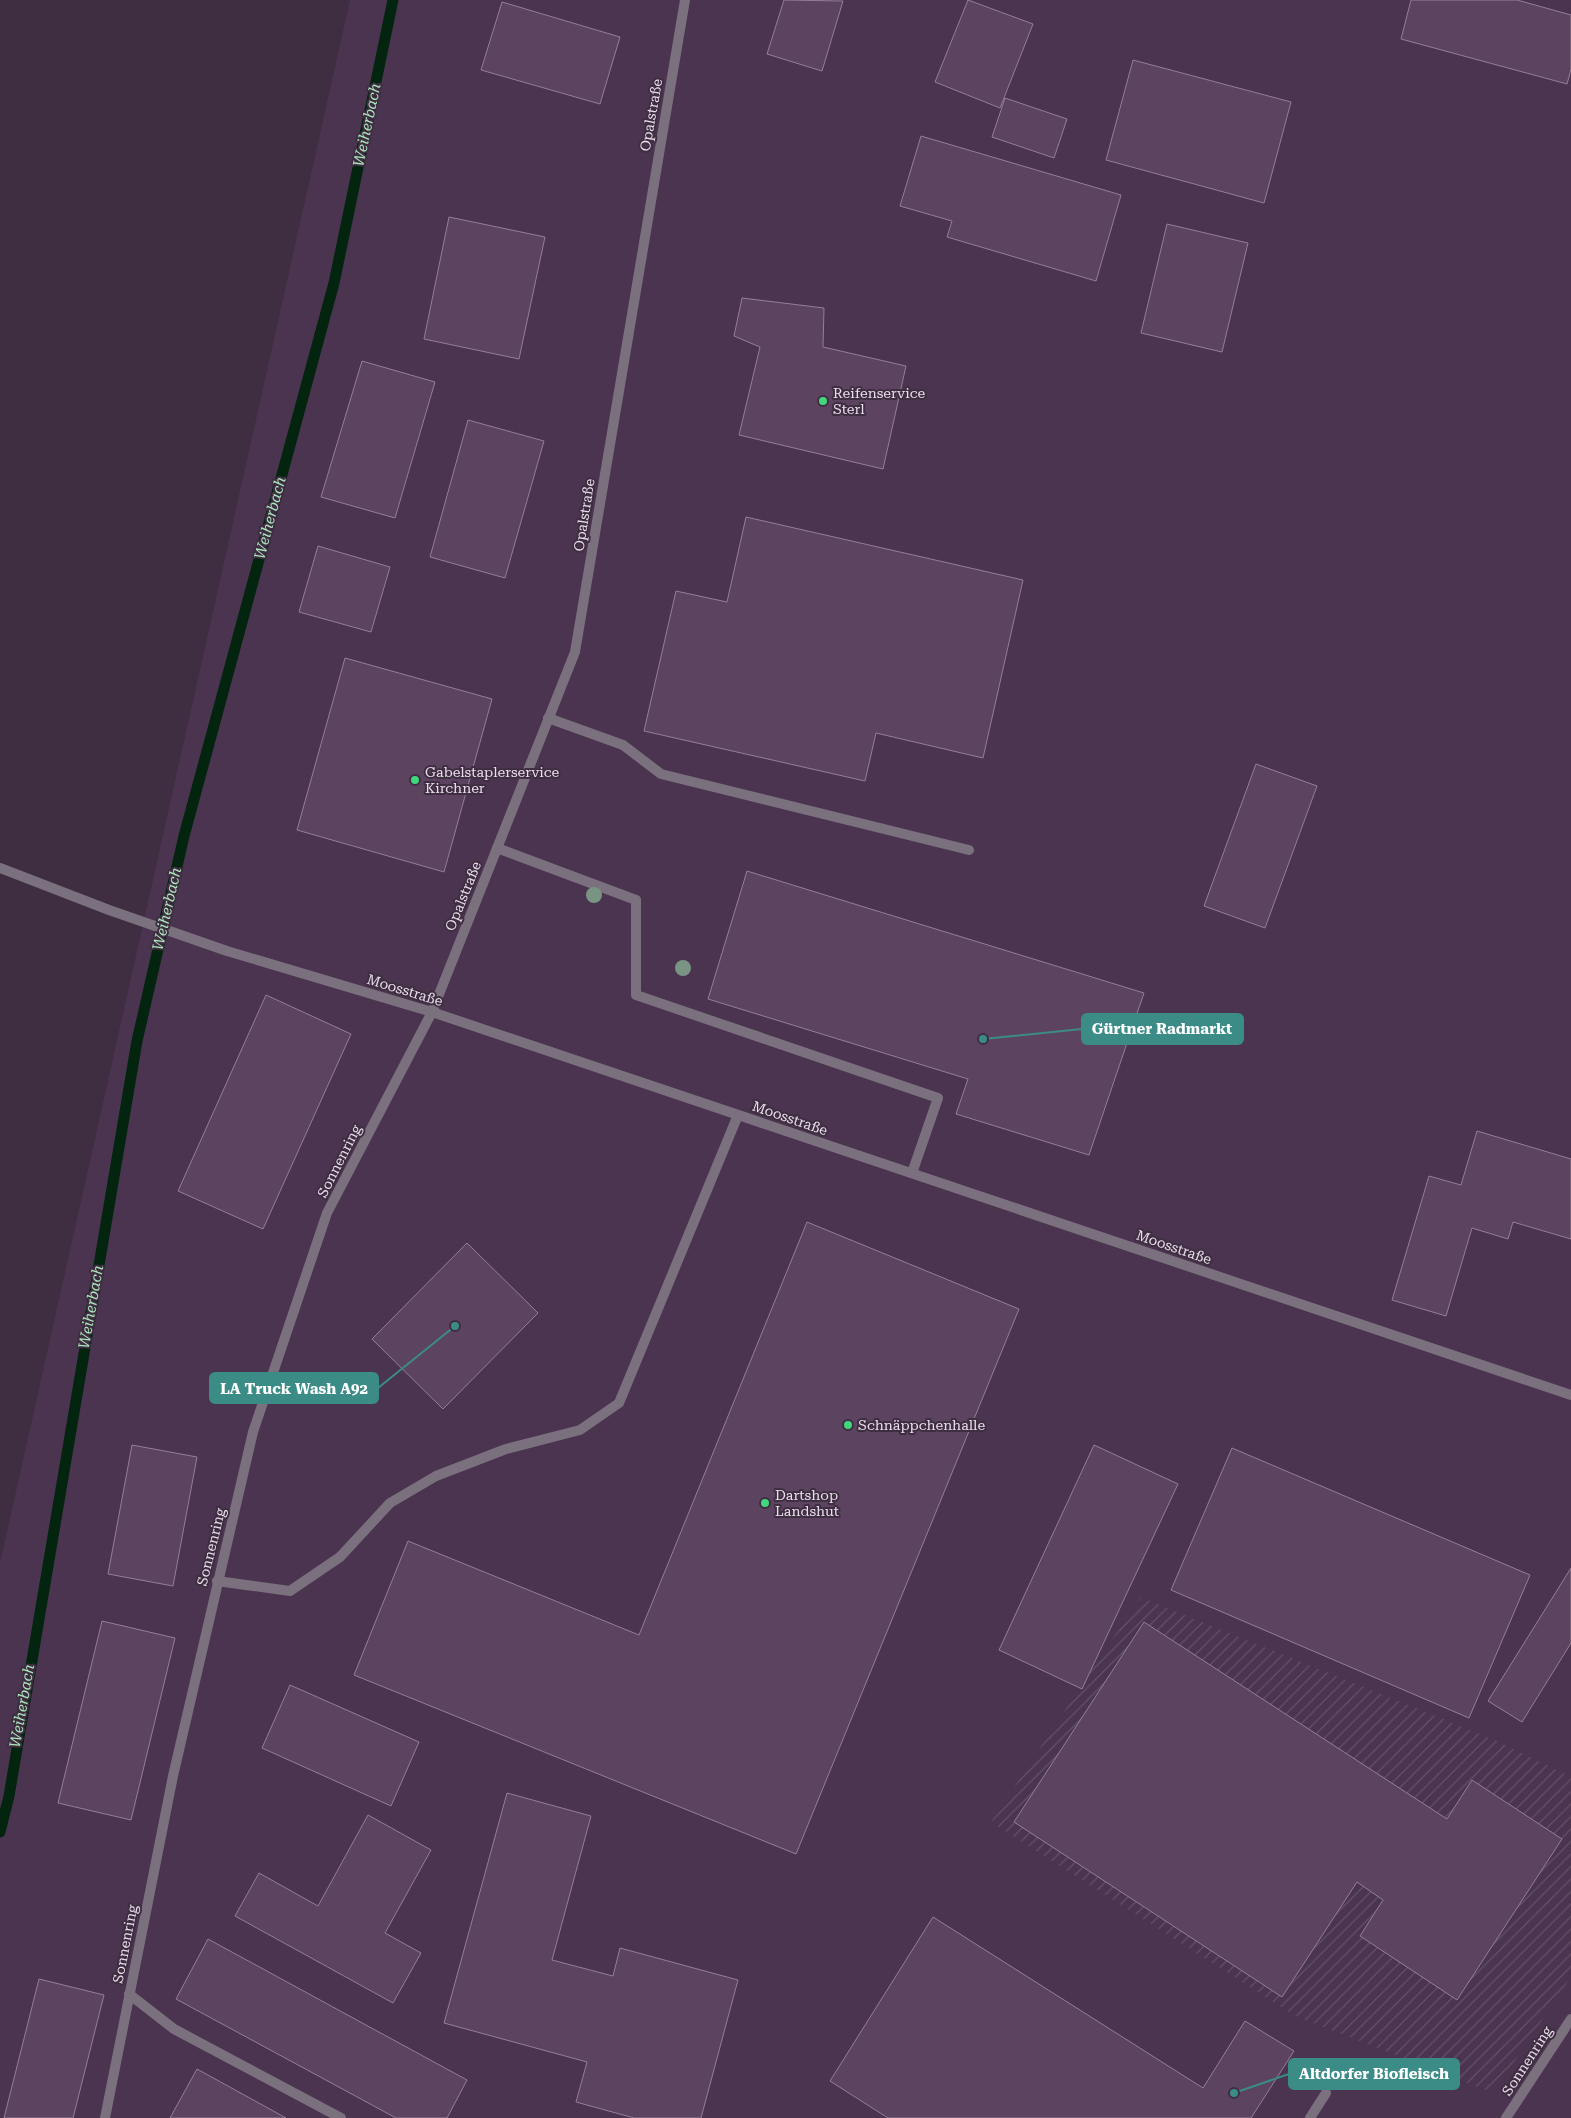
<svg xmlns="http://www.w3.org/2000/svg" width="1571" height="2118" font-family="'Roboto Serif',serif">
<defs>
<pattern id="industrial-furrows" width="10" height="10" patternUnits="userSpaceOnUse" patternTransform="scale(1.25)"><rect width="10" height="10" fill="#4a344f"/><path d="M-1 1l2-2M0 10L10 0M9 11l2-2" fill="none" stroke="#645168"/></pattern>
</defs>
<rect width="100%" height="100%" fill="#3f2e42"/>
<polygon fill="#4a344f" points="350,0 1571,0 1571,2118 0,2118 0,1563"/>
<polygon fill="url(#industrial-furrows)" points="1140,1597 1495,1740 1571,1777 1571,1977 1493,2093 1295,2016 991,1822"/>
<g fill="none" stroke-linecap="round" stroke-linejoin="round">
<polyline stroke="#032510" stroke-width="11" points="0,1832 9,1796 137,1041 184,836 334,283 393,0"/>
</g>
<g fill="#5c4461" stroke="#937f97">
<polygon points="784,0 843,1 822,71 767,54"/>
<polygon points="968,0 1033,24 1000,108 935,82"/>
<polygon points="1411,0 1517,0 1571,15 1571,69 1567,84 1401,39"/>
<polygon points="502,2 620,37 600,104 481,70"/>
<polygon points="1133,60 1291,102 1264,203 1106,160"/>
<polygon points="1005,98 1067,119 1054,158 992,137"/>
<polygon points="921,136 1121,195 1096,281 947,237 952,221 900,206"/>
<polygon points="449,217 545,237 519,359 424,339"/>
<polygon points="1167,224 1248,243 1222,352 1141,333"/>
<polygon points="742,298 824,308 823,347 906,366 883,469 739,435 760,347 734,336"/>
<polygon points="362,361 435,382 395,518 321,497"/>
<polygon points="468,420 544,441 505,578 430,557"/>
<polygon points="746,517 1023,580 983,758 876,733 865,781 644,731 676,591 727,602"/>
<polygon points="318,546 390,567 371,632 299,612"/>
<polygon points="345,658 492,699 444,872 297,830"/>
<polygon points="1256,764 1317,786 1265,928 1204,906"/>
<polygon points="747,871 1144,993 1089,1155 956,1114 968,1079 708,999"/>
<polygon points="266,995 351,1034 263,1229 178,1191"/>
<polygon points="1477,1131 1571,1159 1571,1239 1513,1222 1508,1239 1472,1228 1446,1316 1392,1300 1429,1176 1461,1185"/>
<polygon points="807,1222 1019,1309 796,1854 354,1675 408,1541 639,1635"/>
<polygon points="467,1243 538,1313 443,1409 372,1339"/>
<polygon points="132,1445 197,1457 173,1586 108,1574"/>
<polygon points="1094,1445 1178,1484 1082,1689 999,1650"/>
<polygon points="1232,1448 1530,1575 1469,1718 1171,1590"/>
<polygon points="1571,1568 1571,1643 1522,1722 1488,1701"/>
<polygon points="102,1621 175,1638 131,1820 58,1803"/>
<polygon points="1144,1622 1447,1819 1472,1780 1562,1839 1457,2000 1360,1936 1383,1900 1357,1882 1282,1997 1014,1822"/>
<polygon points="290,1685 419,1742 391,1806 262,1748"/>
<polygon points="507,1793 591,1816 552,1960 613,1976 620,1948 738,1980 701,2118 634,2118 576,2102 587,2062 444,2023"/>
<polygon points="368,1815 431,1850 385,1933 421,1953 393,2003 235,1916 259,1873 318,1906"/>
<polygon points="933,1917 1203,2088 1245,2021 1294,2051 1251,2118 888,2118 830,2081"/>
<polygon points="208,1939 467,2080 447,2118 396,2118 176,1999"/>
<polygon points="39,1979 104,1995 73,2118 4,2118"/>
<polygon points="197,2069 286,2118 170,2118"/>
</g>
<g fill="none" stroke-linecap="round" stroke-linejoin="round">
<g stroke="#7b707e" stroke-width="10">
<polyline points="548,718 623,745 661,774 969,850"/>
<polyline points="497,848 636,900 636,995 938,1098 912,1173"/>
<polyline points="217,1581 290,1591 340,1557 390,1503 436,1476 506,1449 580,1430 619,1403 738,1115"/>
<polyline points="129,1994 174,2029 341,2118"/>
<polyline points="1310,2118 1326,2093"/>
</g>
<polyline stroke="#7b707e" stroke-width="10" points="0,868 109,910 227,951 432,1012"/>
<g stroke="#7b707e" stroke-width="10">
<polyline points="432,1012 1571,1395"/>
<polyline points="105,2118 173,1776 253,1432 327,1213 432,1012 575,652 685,0"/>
<polyline points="1506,2118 1571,2019"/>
</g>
</g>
<g fill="#7a9484">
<circle cx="594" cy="895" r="8"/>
<circle cx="683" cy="968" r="8"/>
</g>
<g fill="#41d77c" stroke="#3f2e42" stroke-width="2">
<circle cx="823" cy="401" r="5"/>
<circle cx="415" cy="780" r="5"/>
<circle cx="848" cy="1425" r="5"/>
<circle cx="765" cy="1503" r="5"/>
</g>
<g text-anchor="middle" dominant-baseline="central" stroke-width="4" stroke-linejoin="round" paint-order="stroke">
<g font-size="14" fill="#e9deeb" stroke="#3f2e42">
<text transform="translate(651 115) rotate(-80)">Opalstraße</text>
<text transform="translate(584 515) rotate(-81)">Opalstraße</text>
<text transform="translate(463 896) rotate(-68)">Opalstraße</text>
<text transform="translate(405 990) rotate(17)">Moosstraße</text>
<text transform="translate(790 1118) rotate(19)">Moosstraße</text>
<text transform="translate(339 1161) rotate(-63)">Sonnenring</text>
<text transform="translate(1174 1247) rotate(19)">Moosstraße</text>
<text transform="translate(211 1547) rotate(-76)">Sonnenring</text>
<text transform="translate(125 1944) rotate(-79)">Sonnenring</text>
<text transform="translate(1527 2061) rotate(-57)">Sonnenring</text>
</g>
<g font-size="14" fill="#e9deeb" stroke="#3f2e42" text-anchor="start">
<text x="833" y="393">Reifenservice<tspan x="833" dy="16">Sterl</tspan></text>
<text x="425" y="772">Gabelstaplerservice<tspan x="425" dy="16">Kirchner</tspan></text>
<text x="858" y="1425">Schnäppchenhalle</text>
<text x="775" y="1495">Dartshop<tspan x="775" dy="16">Landshut</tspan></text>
</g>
<g font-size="15" font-style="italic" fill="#abe7bb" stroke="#3f2e42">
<text transform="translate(367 125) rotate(-78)">Weiherbach</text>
<text transform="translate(270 518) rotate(-75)">Weiherbach</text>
<text transform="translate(167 909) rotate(-77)">Weiherbach</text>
<text transform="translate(91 1307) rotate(-80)">Weiherbach</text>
<text transform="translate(22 1706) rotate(-80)">Weiherbach</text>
</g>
</g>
<path fill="none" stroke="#3b8b87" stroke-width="2" d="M983 1039L1082 1029M455 1326L378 1388M1234 2093L1289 2074"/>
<g fill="#3b8b87" stroke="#3f2e42" stroke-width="2">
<circle cx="983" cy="1039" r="5"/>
<circle cx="455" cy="1326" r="5"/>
<circle cx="1234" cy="2093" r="5"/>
</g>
<g fill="#3b8b87" stroke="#3b8b87" stroke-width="2">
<rect x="1082" y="1014" width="161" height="30" rx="5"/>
<rect x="210" y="1373" width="168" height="30" rx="5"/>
<rect x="1289" y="2059" width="170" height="30" rx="5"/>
</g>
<g font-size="15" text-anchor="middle" font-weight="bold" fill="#fff">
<text x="1162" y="1034">Gürtner Radmarkt</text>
<text x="294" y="1394">LA Truck Wash A92</text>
<text x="1374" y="2079">Altdorfer Biofleisch</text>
</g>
</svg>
